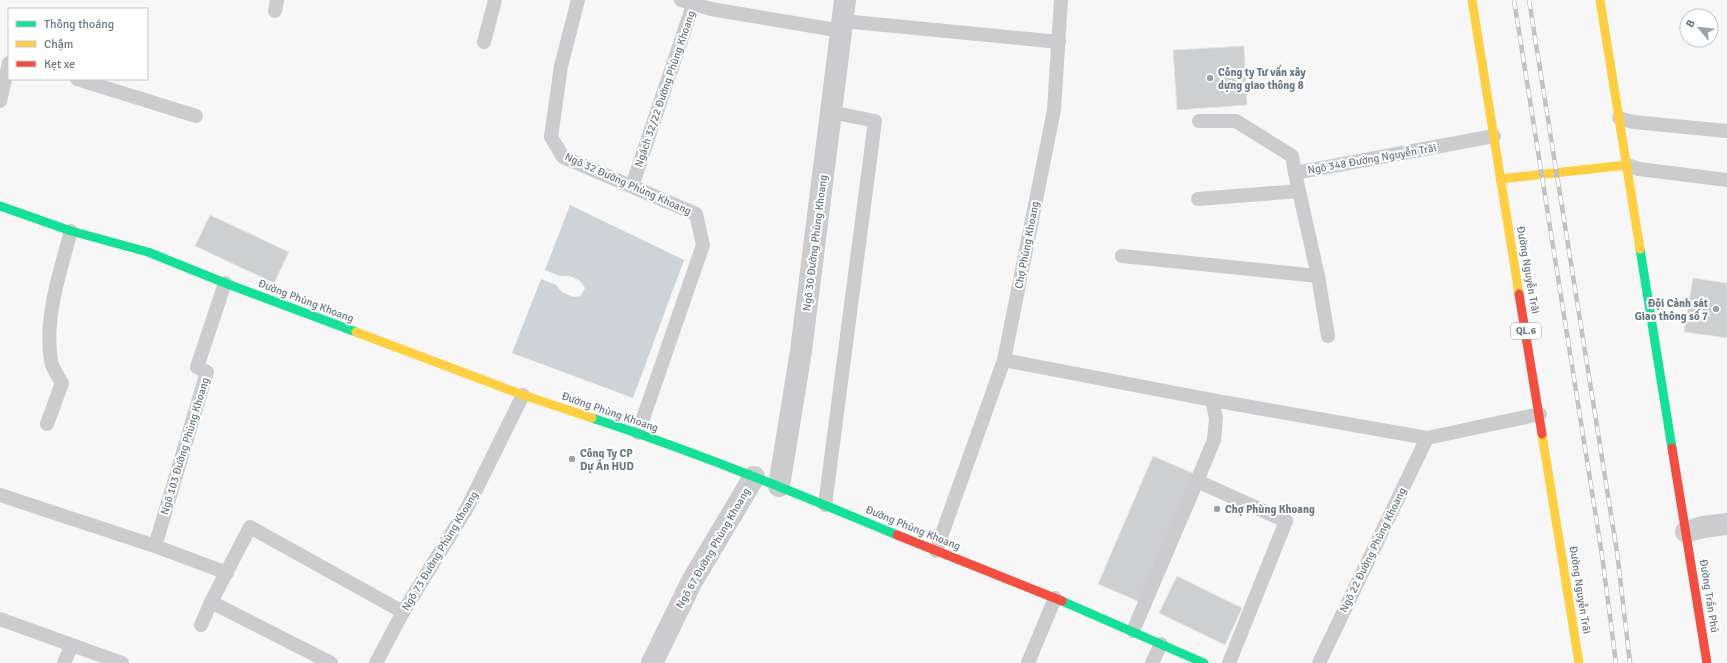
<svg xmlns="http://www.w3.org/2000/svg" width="1727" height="663" font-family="Signika,sans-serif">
<rect width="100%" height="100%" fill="#f7f7f7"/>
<polygon fill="#cdd3d6" points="570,205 684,260 633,398 512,353 541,279 556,285 562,292 573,297 581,296 585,288 580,281 570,276 560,276 545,270"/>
<g fill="#cecfd0" stroke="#e6e6e6">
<polygon points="1244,46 1247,105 1177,110 1173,50"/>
<polygon points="210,215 289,252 274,283 195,246"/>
<polygon points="1693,278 1727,283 1727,338 1684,332"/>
<polygon points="1153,456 1197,475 1142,603 1098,584"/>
<polygon points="1177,576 1242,608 1225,645 1159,613"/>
</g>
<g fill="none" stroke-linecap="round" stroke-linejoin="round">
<g stroke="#ccccce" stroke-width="14">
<polyline points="578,0 561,66 551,137 563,157 696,214 703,245 638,433"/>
<polyline points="681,0 711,9 842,31"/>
<polyline points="275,11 277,0"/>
<polyline points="843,21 1059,42"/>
<polyline points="484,42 495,0"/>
<polyline points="77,79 196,116"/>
<polyline points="0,101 9,63"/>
<polyline points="1619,118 1633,122 1727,131"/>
<polyline points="1199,121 1236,121 1292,156 1295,173"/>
<polyline points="1627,165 1639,169 1727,180"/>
<polyline points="632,186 693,5"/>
<polyline points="1198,199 1299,191"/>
<polyline points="1122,256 1318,276"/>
<polyline points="1328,336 1318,276 1295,173 1494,136"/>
<polyline points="1004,360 1212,400 1427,438 1540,414"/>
<path d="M47 424 62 383C58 376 52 368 51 361 44 318 60 272 71 231"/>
<polyline points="1197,481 1214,440 1216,418 1212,400"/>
<polyline points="0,495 155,546 227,573"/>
<polyline points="825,505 875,121 831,112"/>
<polyline points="155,546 207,372 197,367 225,283"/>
<polyline points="936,551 1004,360 1054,110 1061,0"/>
<polyline points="211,602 331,663"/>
<polyline points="0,619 122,663"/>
<polyline points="201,625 211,602 250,527 403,612"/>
<polyline points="1133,631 1197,481 1286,521 1229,663"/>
<polyline points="64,663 72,645"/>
<polyline points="376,663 403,612 467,508 523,395"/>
<polyline points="1028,663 1055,598"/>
<polyline points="1152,663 1161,644"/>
<polyline points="1319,663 1427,438"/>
</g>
<g stroke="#ccccce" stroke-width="22">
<polyline points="779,486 801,351 845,0"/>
<polyline points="1686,532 1703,527 1727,524"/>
<polyline points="652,663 692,581 754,477"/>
</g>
<g stroke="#16e098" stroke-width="9">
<polyline points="0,206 71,231 148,252 225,283 356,332"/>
<polyline points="1640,249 1672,448"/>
<path d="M592 418C696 452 796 493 897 535"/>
<polyline points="1062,601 1204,663"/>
</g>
<g stroke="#ffcf43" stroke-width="9">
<polyline points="1472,0 1519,294"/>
<polyline points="1600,0 1640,249"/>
<polyline points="1500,179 1627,165"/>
<polyline points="356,332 523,395 592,418"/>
<polyline points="1542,434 1579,663"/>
</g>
<g stroke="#f24e42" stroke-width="9">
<polyline points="1519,294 1542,434"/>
<polyline points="1672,448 1707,663"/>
<polyline points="897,535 1062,601"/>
</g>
<g stroke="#c1c2c3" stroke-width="4.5">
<g id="rail">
<polyline points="1514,0 1602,555 1616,663"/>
<polyline points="1529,0 1617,552 1630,663"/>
</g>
</g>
<use href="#rail" stroke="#fff" stroke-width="3" stroke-dasharray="9" stroke-linecap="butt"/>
</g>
<g fill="#9ba4ac" stroke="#fff" stroke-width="1.5">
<circle cx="1210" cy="78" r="4"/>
<circle cx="1716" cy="309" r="4"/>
<circle cx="572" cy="459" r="4"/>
<circle cx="1217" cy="509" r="4"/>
</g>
<g text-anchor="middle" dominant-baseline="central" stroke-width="4" stroke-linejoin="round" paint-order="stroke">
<rect fill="#fff" stroke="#97a0a8" stroke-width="1" x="1511" y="323" width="30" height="16" rx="3"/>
<g font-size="10" font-weight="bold" fill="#6a7783">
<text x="1526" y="331">QL.6</text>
</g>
<g font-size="11" font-weight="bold" fill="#6a7783" stroke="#fff" text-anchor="start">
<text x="1218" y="72">Công ty Tư vấn xây<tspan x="1218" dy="13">dựng giao thông 8</tspan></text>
<text x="1708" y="303" text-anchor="end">Đội Cảnh sát<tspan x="1708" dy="13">Giao thông số 7</tspan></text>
<text x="580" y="453">Công Ty CP<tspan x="580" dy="13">Dự Án HUD</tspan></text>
<text x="1225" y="509">Chợ Phùng Khoang</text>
</g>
<g font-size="11" fill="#6a7783" stroke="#fff">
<text transform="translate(665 89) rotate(-71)">Ngách 32/22 Đường Phùng Khoang</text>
<text transform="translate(1372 159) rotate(-10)">Ngõ 348 Đường Nguyễn Trãi</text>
<text transform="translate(628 184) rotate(24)">Ngõ 32 Đường Phùng Khoang</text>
<text transform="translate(815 243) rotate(-83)">Ngõ 30 Đường Phùng Khoang</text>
<text transform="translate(1027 245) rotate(-79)">Chợ Phùng Khoang</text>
<text transform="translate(1528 270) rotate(80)">Đường Nguyễn Trãi</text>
<text transform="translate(306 301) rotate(21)">Đường Phùng Khoang</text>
<text transform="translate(610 412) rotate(19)">Đường Phùng Khoang</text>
<text transform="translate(185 446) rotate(-73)">Ngõ 103 Đường Phùng Khoang</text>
<text transform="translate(913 528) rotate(22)">Đường Phùng Khoang</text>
<text transform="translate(713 548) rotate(-60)">Ngõ 67 Đường Phùng Khoang</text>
<text transform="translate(1373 550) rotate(-64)">Ngõ 22 Đường Phùng Khoang</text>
<text transform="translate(440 551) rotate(-59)">Ngõ 73 Đường Phùng Khoang</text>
<text transform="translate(1580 590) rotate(81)">Đường Nguyễn Trãi</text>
<text transform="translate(1709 596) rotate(81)">Đường Trần Phú</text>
</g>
</g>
<rect x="8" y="8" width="140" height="72" fill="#ffffff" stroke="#c3c9cd"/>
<rect x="16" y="21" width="20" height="6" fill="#16e098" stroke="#c3c9cd"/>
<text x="44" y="28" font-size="12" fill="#6a7783">Thông thoáng</text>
<rect x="16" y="41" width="20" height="6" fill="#ffcf43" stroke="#c3c9cd"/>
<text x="44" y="48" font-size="12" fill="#6a7783">Chậm</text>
<rect x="16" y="61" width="20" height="6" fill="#f24e42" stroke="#c3c9cd"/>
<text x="44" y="68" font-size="12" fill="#6a7783">Kẹt xe</text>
<g transform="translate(1699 28) rotate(298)"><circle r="19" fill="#ffffff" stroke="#c3c9cd"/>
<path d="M0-3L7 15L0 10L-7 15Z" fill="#9ba4ac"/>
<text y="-6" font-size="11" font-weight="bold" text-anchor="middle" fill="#6a7783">B</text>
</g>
</svg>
